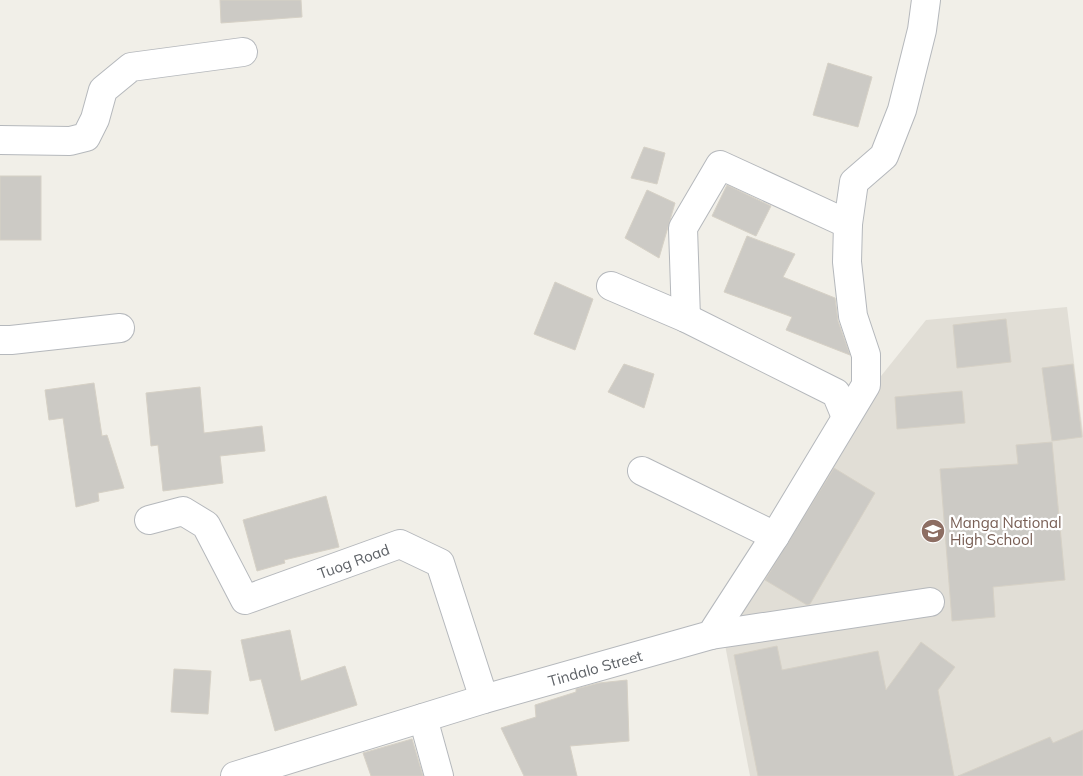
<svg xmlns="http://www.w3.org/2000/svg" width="1083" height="776" font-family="Mulish,sans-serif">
<rect width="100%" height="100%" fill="#f1efe8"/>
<polygon fill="#e1ded6" points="1067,307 1083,433 1083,776 750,776 722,629 869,391 926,320"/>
<g fill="#cccac5" stroke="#d6d1c6">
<polygon points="220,0 301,0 302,17 221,23"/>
<polygon points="828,63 872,77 858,127 813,115"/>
<polygon points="644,147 665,153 657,184 631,178"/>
<rect x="0" y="176" width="41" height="64"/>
<polygon points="727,185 771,206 756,236 712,216"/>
<polygon points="647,190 675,203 659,258 625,238"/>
<polygon points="747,236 795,254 783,277 835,298 838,321 850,355 786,330 792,317 724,292"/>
<polygon points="555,282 593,299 575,350 534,334"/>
<polygon points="1006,319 1011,362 957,368 953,325"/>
<polygon points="624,364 654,374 644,408 608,392"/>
<polygon points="1073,364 1082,437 1052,441 1042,368"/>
<polygon points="94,383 102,436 107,435 124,488 98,493 99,501 76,507 63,418 49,420 45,390"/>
<polygon points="200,387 204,433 262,426 265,451 220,456 223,483 163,491 158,445 151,446 146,393"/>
<polygon points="962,391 965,423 897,429 895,397"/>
<polygon points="1052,442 1065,580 993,587 995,617 952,621 940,469 1018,464 1016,445"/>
<polygon points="834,468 875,493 810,604 807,605 765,580"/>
<polygon points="326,496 339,547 284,560 285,563 257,571 243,520"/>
<polygon points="290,630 301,681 345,666 357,705 275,731 261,679 250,681 241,640"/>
<polygon points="921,642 955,667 938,690 954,776 758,776 734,655 777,646 782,670 878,651 886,690"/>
<polygon points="174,669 211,671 208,714 171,712"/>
<polygon points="627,680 629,741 570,746 577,776 524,776 501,728 536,717 535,705 576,692 576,689 599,683"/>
<polygon points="1083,730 1083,776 958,776 1050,737 1053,743"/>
<polygon points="412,739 423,776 371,776 363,753"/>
</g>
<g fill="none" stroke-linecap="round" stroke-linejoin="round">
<g stroke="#b5b8bc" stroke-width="30">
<g id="minor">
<polyline points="0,140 70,141 86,137 95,119 103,90 131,67 243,52"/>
<polyline points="611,286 686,318 836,393 846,417"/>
<polyline points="686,318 683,228 720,165 848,224"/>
<polyline points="0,340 11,340 120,328"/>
<polyline points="642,471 775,536"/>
<path id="s1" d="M149 520 183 511 206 525 245 600 400 544 440 563 484 699"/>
<polyline points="711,635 930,602"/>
<polyline points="423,718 439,776"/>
<path id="s2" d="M235 776 484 699 711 635 775 536 866 385V355L853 316 847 262 848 224 854 182 884 156 902 110 922 30 926 0"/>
</g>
</g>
<use href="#minor" stroke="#fff" stroke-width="28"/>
</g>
<defs>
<g id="school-disc" transform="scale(1.25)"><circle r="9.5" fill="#8d6e63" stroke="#fff"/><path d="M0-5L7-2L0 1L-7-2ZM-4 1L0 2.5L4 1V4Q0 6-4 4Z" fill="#fff"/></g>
</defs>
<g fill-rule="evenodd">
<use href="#school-disc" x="933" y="531"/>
</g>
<g text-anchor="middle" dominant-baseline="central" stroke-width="4.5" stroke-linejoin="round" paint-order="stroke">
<g font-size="15" fill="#785e54" stroke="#fff" text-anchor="start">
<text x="950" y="522">Manga National<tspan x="950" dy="17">High School</tspan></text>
</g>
<g font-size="15" fill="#5f6368" stroke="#fff">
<text stroke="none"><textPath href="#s1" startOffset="262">Tuog Road</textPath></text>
<text stroke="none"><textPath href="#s2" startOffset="376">Tindalo Street</textPath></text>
</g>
</g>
</svg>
